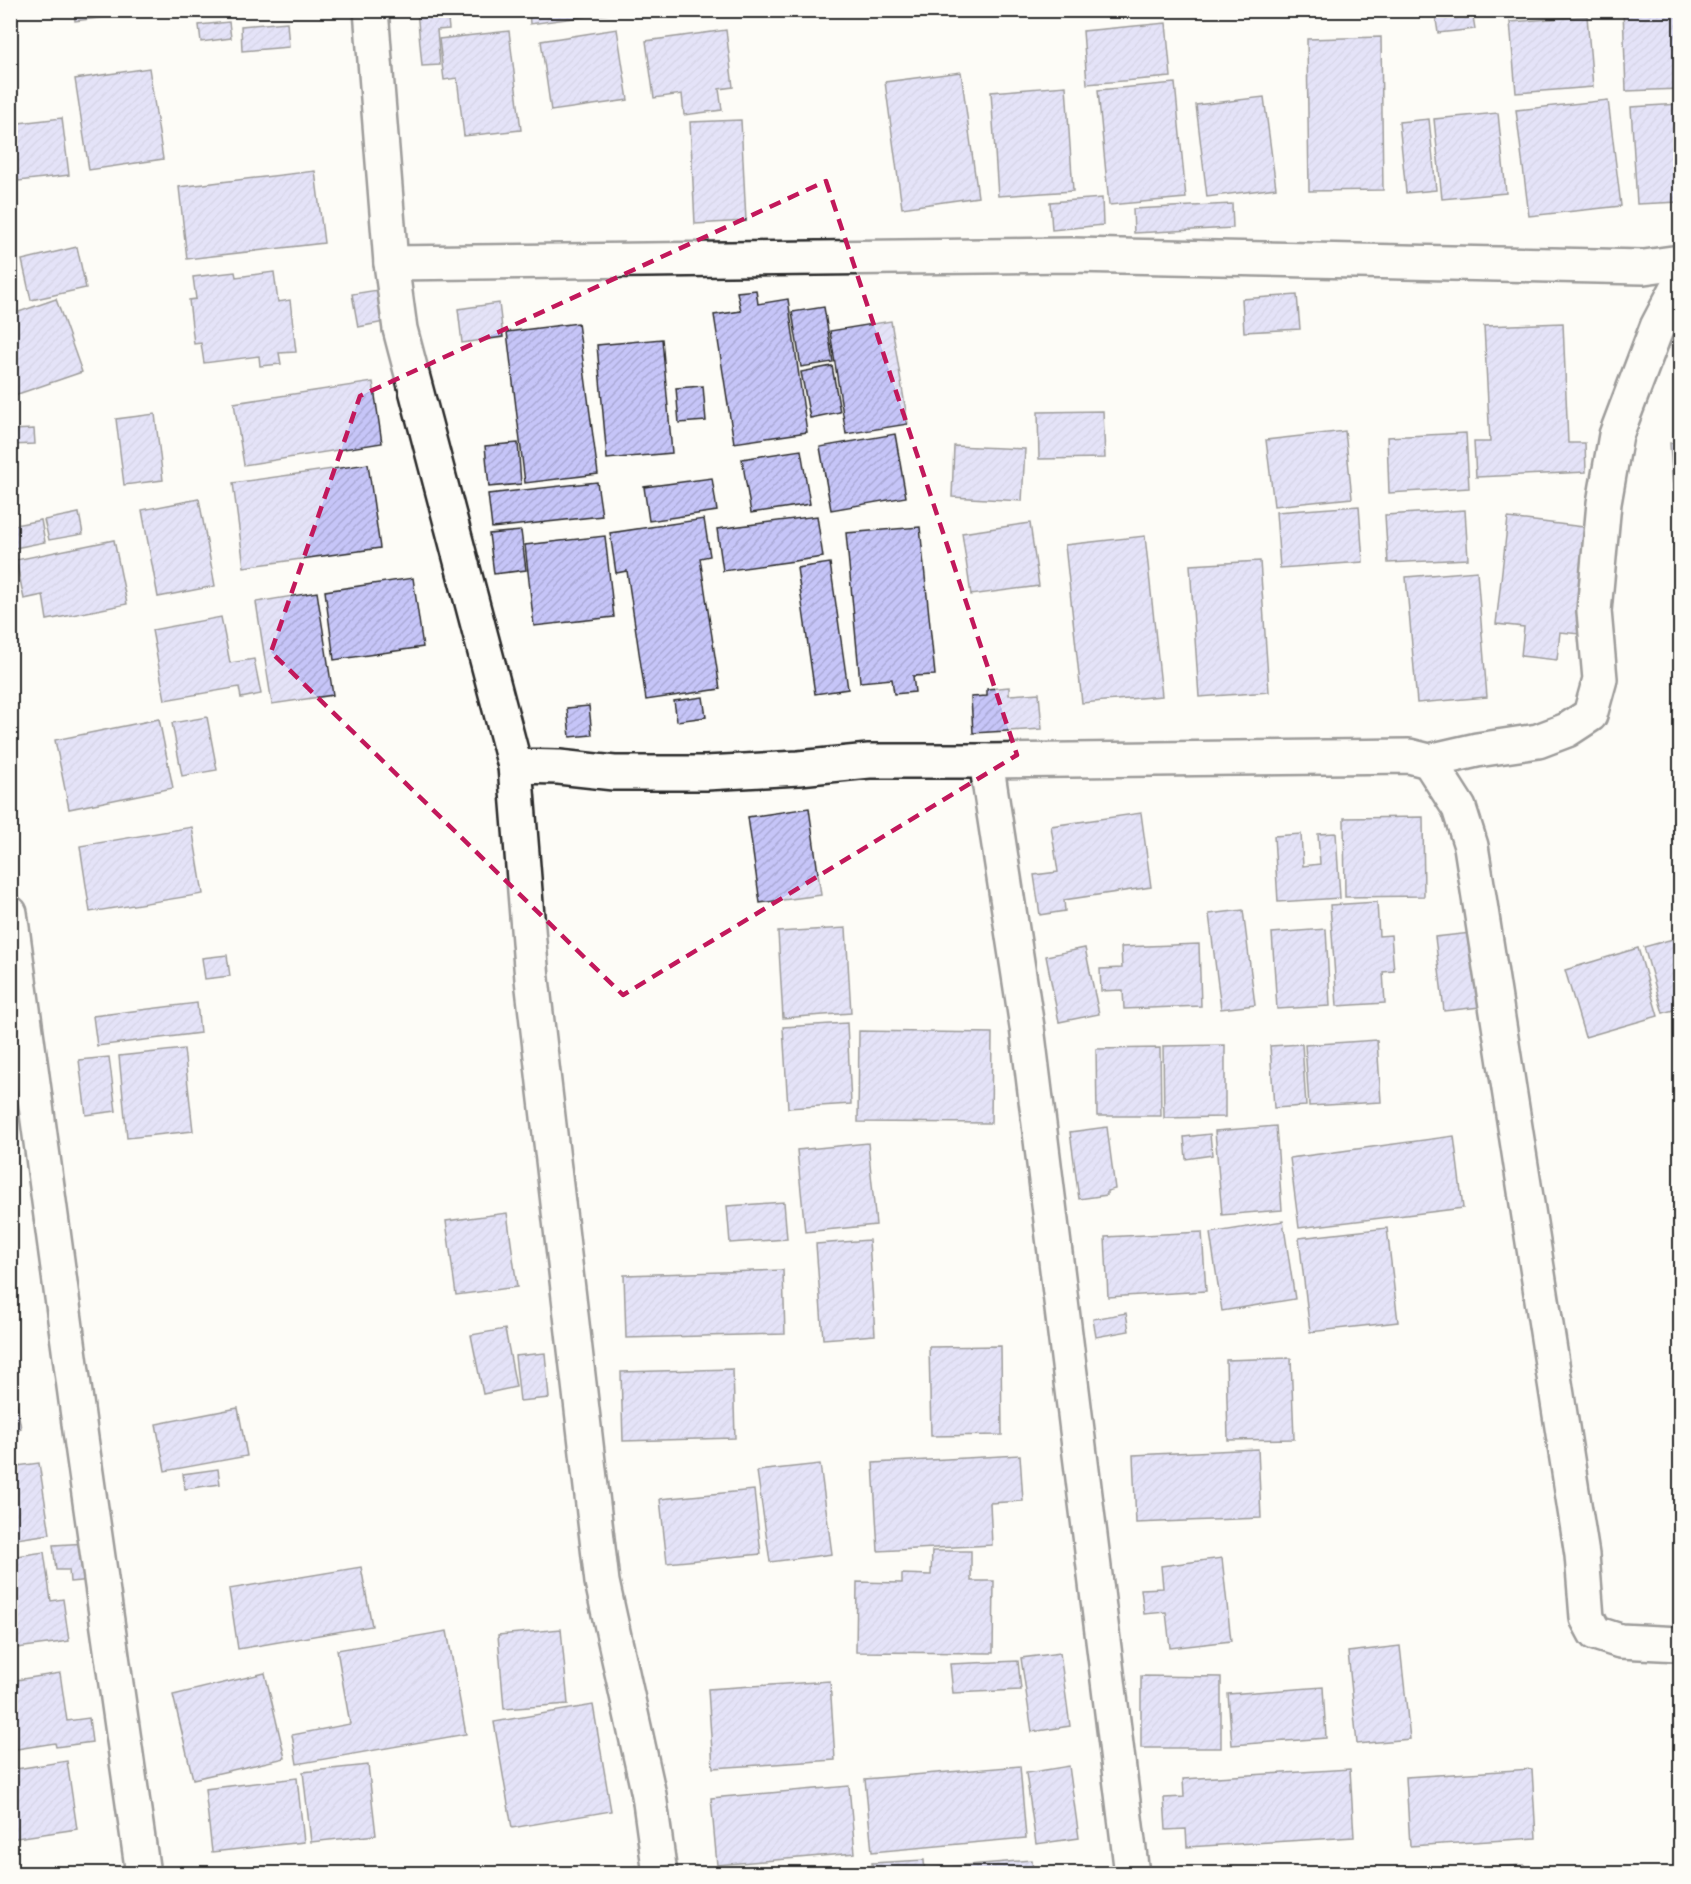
<svg xmlns="http://www.w3.org/2000/svg" width="1691" height="1884" font-family="Itim,sans-serif">
<defs>
<pattern id="building-hatch" width="6" height="6" patternUnits="userSpaceOnUse" patternTransform="scale(1.5)"><rect width="6" height="6" fill="#c6c5f8"/><path d="M-1 1l2-2M0 6l6-6M5 7l2-2" fill="none" stroke="#aaa9d5"/></pattern>
</defs>
<rect width="100%" height="100%" fill="#fdfcf7"/>
<filter id="ink" filterUnits="userSpaceOnUse"><feTurbulence type="fractalNoise" baseFrequency=".0167" numOctaves="2"/><feDisplacementMap in="SourceGraphic" scale="12" xChannelSelector="R" yChannelSelector="G"/><feConvolveMatrix kernelMatrix="1 2 1 2 8 2 1 2 1" color-interpolation-filters="sRGB"/></filter>
<g filter="url(#ink)">
<g fill="url(#building-hatch)" stroke="#2b2b2b" stroke-width="1.5">
<polygon points="74,10 145,10 145,12 75,21"/>
<polygon points="417,10 447,10 449,29 437,30 440,65 422,66"/>
<polygon points="529,10 611,10 611,13 530,24"/>
<rect x="742" y="10" width="101" height="6"/>
<polygon points="981,10 1035,10 982,16"/>
<polygon points="1454,10 1472,10 1475,29 1438,33 1435,13"/>
<polygon points="1623,10 1680,10 1680,89 1626,91"/>
<polygon points="1587,16 1593,87 1516,93 1510,22"/>
<polygon points="229,22 231,38 201,42 199,25"/>
<polygon points="287,22 289,47 242,51 241,26"/>
<polygon points="1166,23 1171,77 1087,84 1083,31"/>
<polygon points="617,29 628,100 551,111 541,41"/>
<polygon points="726,30 733,87 719,89 722,110 684,115 682,94 654,98 646,41"/>
<polygon points="509,31 521,130 464,136 457,78 444,80 439,39"/>
<polygon points="1381,37 1383,190 1309,191 1307,39"/>
<polygon points="149,68 163,159 89,170 75,79"/>
<polygon points="961,72 978,197 902,208 885,82"/>
<polygon points="1175,83 1186,198 1109,205 1098,90"/>
<polygon points="1066,86 1073,191 998,196 991,92"/>
<polygon points="1264,97 1276,188 1207,197 1196,105"/>
<polygon points="1608,100 1621,206 1529,216 1516,110"/>
<polygon points="1680,104 1680,202 1637,204 1631,107"/>
<polygon points="1498,113 1506,193 1442,199 1434,119"/>
<polygon points="62,118 69,175 10,182 10,124"/>
<polygon points="1429,119 1436,190 1406,193 1399,122"/>
<polygon points="741,120 746,221 695,224 690,122"/>
<polygon points="315,171 324,243 187,259 179,187"/>
<polygon points="1102,198 1103,225 1052,230 1050,202"/>
<polygon points="1232,204 1233,228 1134,233 1133,209"/>
<polygon points="77,247 86,288 31,300 22,260"/>
<polygon points="235,272 236,277 274,272 278,302 290,300 296,352 279,353 281,364 260,366 259,356 204,363 201,343 194,344 189,300 196,299 193,277"/>
<polygon points="384,289 390,321 358,327 352,294"/>
<polygon points="756,290 758,304 788,299 807,432 734,443 714,315 741,311 737,292"/>
<polygon points="1297,295 1300,329 1244,332 1242,299"/>
<polygon points="56,299 82,372 15,395 10,382 10,315"/>
<polygon points="499,303 503,337 462,343 458,309"/>
<polygon points="824,307 833,362 801,367 792,312"/>
<polygon points="891,321 908,424 846,434 830,331"/>
<polygon points="578,323 598,474 525,483 507,332"/>
<polygon points="1563,323 1568,443 1585,443 1586,472 1476,477 1474,442 1490,442 1484,326"/>
<polygon points="662,339 672,453 607,459 597,345"/>
<polygon points="832,366 840,412 810,418 801,372"/>
<polygon points="373,382 382,443 244,465 234,403"/>
<polygon points="703,386 706,421 679,423 676,388"/>
<polygon points="1103,411 1105,458 1039,459 1038,412"/>
<polygon points="155,414 163,480 124,485 116,419"/>
<polygon points="34,429 35,444 10,445 10,430"/>
<polygon points="1345,431 1352,498 1274,506 1266,440"/>
<polygon points="1466,433 1469,488 1389,493 1387,437"/>
<polygon points="895,434 906,497 831,510 820,447"/>
<polygon points="518,443 521,484 489,487 485,446"/>
<polygon points="1670,443 1680,443 1680,489 1673,489"/>
<polygon points="954,446 1025,449 1022,501 952,497"/>
<polygon points="801,450 810,504 751,513 742,459"/>
<polygon points="368,464 380,548 244,567 233,483"/>
<polygon points="712,478 717,511 649,521 644,487"/>
<polygon points="597,482 602,516 492,528 488,494"/>
<polygon points="199,499 215,586 158,597 142,510"/>
<polygon points="1359,506 1363,562 1280,568 1276,512"/>
<polygon points="1465,510 1468,559 1388,563 1385,515"/>
<polygon points="79,513 83,534 49,540 44,520"/>
<polygon points="817,516 823,557 723,571 717,529"/>
<polygon points="1508,518 1592,528 1580,634 1560,632 1557,660 1521,656 1524,627 1496,624"/>
<polygon points="704,519 710,556 700,558 720,689 646,700 627,571 616,573 610,533"/>
<polygon points="41,520 45,542 10,549 10,526"/>
<polygon points="1030,523 1039,586 971,595 962,533"/>
<polygon points="920,527 935,675 913,676 915,692 894,694 892,679 860,682 846,533"/>
<polygon points="521,531 526,570 494,574 489,534"/>
<polygon points="605,536 614,617 534,626 525,545"/>
<polygon points="1145,536 1162,696 1082,703 1065,545"/>
<polygon points="114,540 127,604 47,620 43,595 24,599 16,560"/>
<polygon points="1260,561 1269,692 1199,697 1190,565"/>
<polygon points="830,563 848,689 815,694 797,568"/>
<polygon points="1477,571 1487,697 1417,703 1406,577"/>
<polygon points="413,578 423,647 334,660 325,591"/>
<polygon points="317,592 333,695 272,704 256,602"/>
<polygon points="221,617 230,663 254,659 261,694 241,698 239,687 165,700 152,630"/>
<polygon points="1009,687 1009,695 1039,693 1042,729 973,733 971,697 987,696 987,689"/>
<polygon points="703,697 706,717 677,721 674,701"/>
<polygon points="589,706 592,735 570,737 567,708"/>
<polygon points="207,717 217,770 182,776 172,723"/>
<polygon points="159,719 173,788 69,809 55,740"/>
<polygon points="809,808 821,895 760,903 748,817"/>
<polygon points="1141,813 1151,887 1064,900 1065,911 1040,915 1034,875 1058,872 1051,826"/>
<polygon points="1423,817 1424,896 1345,897 1344,818"/>
<polygon points="192,827 203,894 90,912 80,846"/>
<polygon points="1336,833 1340,898 1278,902 1274,836 1301,834 1303,866 1320,864 1318,834"/>
<polygon points="1377,902 1379,936 1391,935 1394,971 1383,972 1385,1003 1337,1006 1330,905"/>
<polygon points="1243,910 1255,1005 1221,1009 1209,914"/>
<polygon points="846,928 851,1013 783,1018 778,932"/>
<polygon points="1326,929 1330,1006 1277,1009 1272,933"/>
<polygon points="1471,933 1480,1007 1444,1011 1435,937"/>
<polygon points="1680,937 1680,1008 1663,1013 1644,947"/>
<polygon points="1199,944 1201,1006 1124,1009 1123,990 1101,991 1100,969 1122,968 1121,947"/>
<polygon points="1085,948 1099,1014 1059,1022 1046,956"/>
<polygon points="1638,948 1658,1016 1585,1037 1565,970"/>
<polygon points="227,955 230,976 205,979 202,958"/>
<polygon points="197,1003 200,1033 97,1046 93,1016"/>
<polygon points="847,1023 851,1104 788,1108 783,1027"/>
<polygon points="859,1031 992,1033 991,1123 858,1122"/>
<polygon points="1377,1040 1381,1102 1309,1106 1305,1045"/>
<polygon points="1302,1044 1306,1106 1274,1108 1270,1046"/>
<polygon points="1225,1045 1225,1117 1164,1118 1163,1046"/>
<polygon points="1160,1048 1161,1116 1097,1116 1096,1049"/>
<polygon points="184,1049 193,1131 127,1138 119,1056"/>
<polygon points="109,1057 116,1111 86,1115 79,1060"/>
<polygon points="1276,1126 1282,1210 1222,1215 1215,1131"/>
<polygon points="1107,1127 1115,1189 1107,1191 1107,1195 1079,1199 1070,1132"/>
<polygon points="1210,1134 1212,1155 1186,1159 1184,1137"/>
<polygon points="1454,1136 1463,1208 1299,1228 1290,1158"/>
<polygon points="868,1143 876,1225 805,1232 797,1150"/>
<polygon points="784,1202 787,1239 730,1243 727,1206"/>
<polygon points="507,1213 517,1287 456,1295 446,1221"/>
<polygon points="1283,1221 1295,1299 1222,1311 1210,1233"/>
<polygon points="1387,1228 1398,1322 1310,1332 1299,1238"/>
<polygon points="1202,1232 1206,1291 1108,1297 1105,1237"/>
<polygon points="869,1240 875,1335 823,1339 816,1244"/>
<polygon points="783,1270 785,1334 626,1338 624,1275"/>
<polygon points="1126,1313 1129,1331 1096,1337 1093,1319"/>
<polygon points="505,1329 516,1387 483,1394 471,1335"/>
<polygon points="1001,1346 1002,1435 931,1436 929,1347"/>
<polygon points="545,1353 549,1398 520,1401 515,1356"/>
<polygon points="1291,1358 1294,1439 1228,1440 1226,1360"/>
<polygon points="10,1360 21,1429 10,1431"/>
<polygon points="733,1369 735,1438 623,1441 621,1372"/>
<polygon points="238,1408 247,1456 165,1471 156,1424"/>
<polygon points="1258,1449 1261,1518 1136,1523 1133,1455"/>
<polygon points="1020,1455 1023,1501 990,1503 992,1545 878,1551 873,1463"/>
<polygon points="39,1463 50,1534 10,1540 10,1467"/>
<polygon points="820,1464 832,1554 770,1562 757,1471"/>
<polygon points="218,1469 220,1484 185,1489 183,1474"/>
<polygon points="754,1490 761,1554 667,1563 660,1499"/>
<polygon points="88,1543 92,1580 70,1582 69,1570 56,1570 53,1545"/>
<polygon points="932,1551 971,1551 971,1581 994,1581 993,1653 856,1652 857,1582 902,1583 902,1574 931,1575"/>
<polygon points="44,1552 51,1601 63,1599 69,1641 10,1649 10,1557"/>
<polygon points="1222,1558 1231,1641 1170,1648 1166,1612 1144,1614 1141,1589 1163,1588 1161,1566"/>
<polygon points="361,1567 372,1626 238,1649 229,1589"/>
<polygon points="561,1629 568,1704 504,1709 498,1635"/>
<polygon points="447,1631 466,1734 297,1764 292,1735 350,1724 337,1650"/>
<polygon points="1400,1646 1410,1739 1357,1744 1348,1652"/>
<polygon points="1060,1653 1070,1726 1032,1732 1021,1658"/>
<polygon points="1018,1661 1021,1690 953,1693 950,1664"/>
<polygon points="60,1673 67,1721 89,1718 92,1742 56,1747 55,1743 10,1750 10,1681"/>
<polygon points="265,1673 285,1758 193,1779 173,1695"/>
<polygon points="1141,1676 1221,1677 1221,1748 1141,1748"/>
<polygon points="830,1681 835,1760 713,1768 708,1689"/>
<polygon points="1323,1687 1326,1738 1232,1745 1228,1694"/>
<polygon points="593,1705 611,1811 512,1828 494,1722"/>
<polygon points="67,1761 77,1829 10,1839 10,1770"/>
<polygon points="368,1765 376,1835 311,1842 303,1772"/>
<polygon points="1020,1766 1026,1838 872,1852 865,1779"/>
<polygon points="1069,1766 1079,1838 1036,1844 1026,1773"/>
<polygon points="1350,1769 1354,1837 1187,1847 1186,1829 1166,1830 1164,1798 1184,1797 1183,1779"/>
<polygon points="1532,1769 1536,1838 1410,1846 1406,1777"/>
<polygon points="297,1778 304,1842 212,1852 205,1789"/>
<polygon points="849,1786 855,1853 717,1865 711,1798"/>
<polygon points="924,1860 925,1874 873,1874 872,1863"/>
<polygon points="1032,1860 1033,1874 931,1874 931,1868"/>
<polygon points="1525,1865 1526,1874 1448,1874 1448,1870"/>
<polygon points="637,1866 638,1874 617,1874 617,1869"/>
<polygon points="385,1868 386,1874 345,1874"/>
</g>
<g fill="none" stroke-linecap="round" stroke-linejoin="round">
<g stroke="#2b2b2b" stroke-width="38">
<g id="street">
<polyline points="371,10 391,263 400,329 515,766 559,767 614,773 706,773 799,768 869,761 986,761 1027,1027 1132,1874"/>
<polyline points="391,263 1072,255 1644,267 1680,262"/>
<polyline points="986,761 1409,756 1429,761 1477,750 1538,741 1567,730 1590,715 1600,679 1594,611 1604,503 1616,435 1657,327 1680,283"/>
<polyline points="1429,761 1459,808 1471,846 1582,1555 1587,1618 1595,1633 1620,1641 1680,1644"/>
<polyline points="515,766 532,979 602,1582 649,1795 660,1874"/>
<polyline points="10,913 81,1438 143,1874"/>
</g>
</g>
<use href="#street" stroke="#fdfcf7" stroke-width="33"/>
</g>
</g>
<path d="M0 0H1691V1884H0ZM826 181 1017 755 623 995 271 652 360 396Z" fill="#fdfcf7" fill-opacity=".55" fill-rule="evenodd"/>
<path fill="none" stroke="#c2185b" stroke-width="4.5" stroke-dasharray="12 8" stroke-linejoin="round" d="M826 181 1017 755 623 995 271 652 360 396Z"/>
<rect width="1691" height="1884" fill="none" stroke="#fdfcf7" stroke-width="36"/>
<rect x="18" y="18" width="1655" height="1848" fill="none" stroke="#2b2b2b" stroke-width="2" filter="url(#ink)"/>
</svg>
